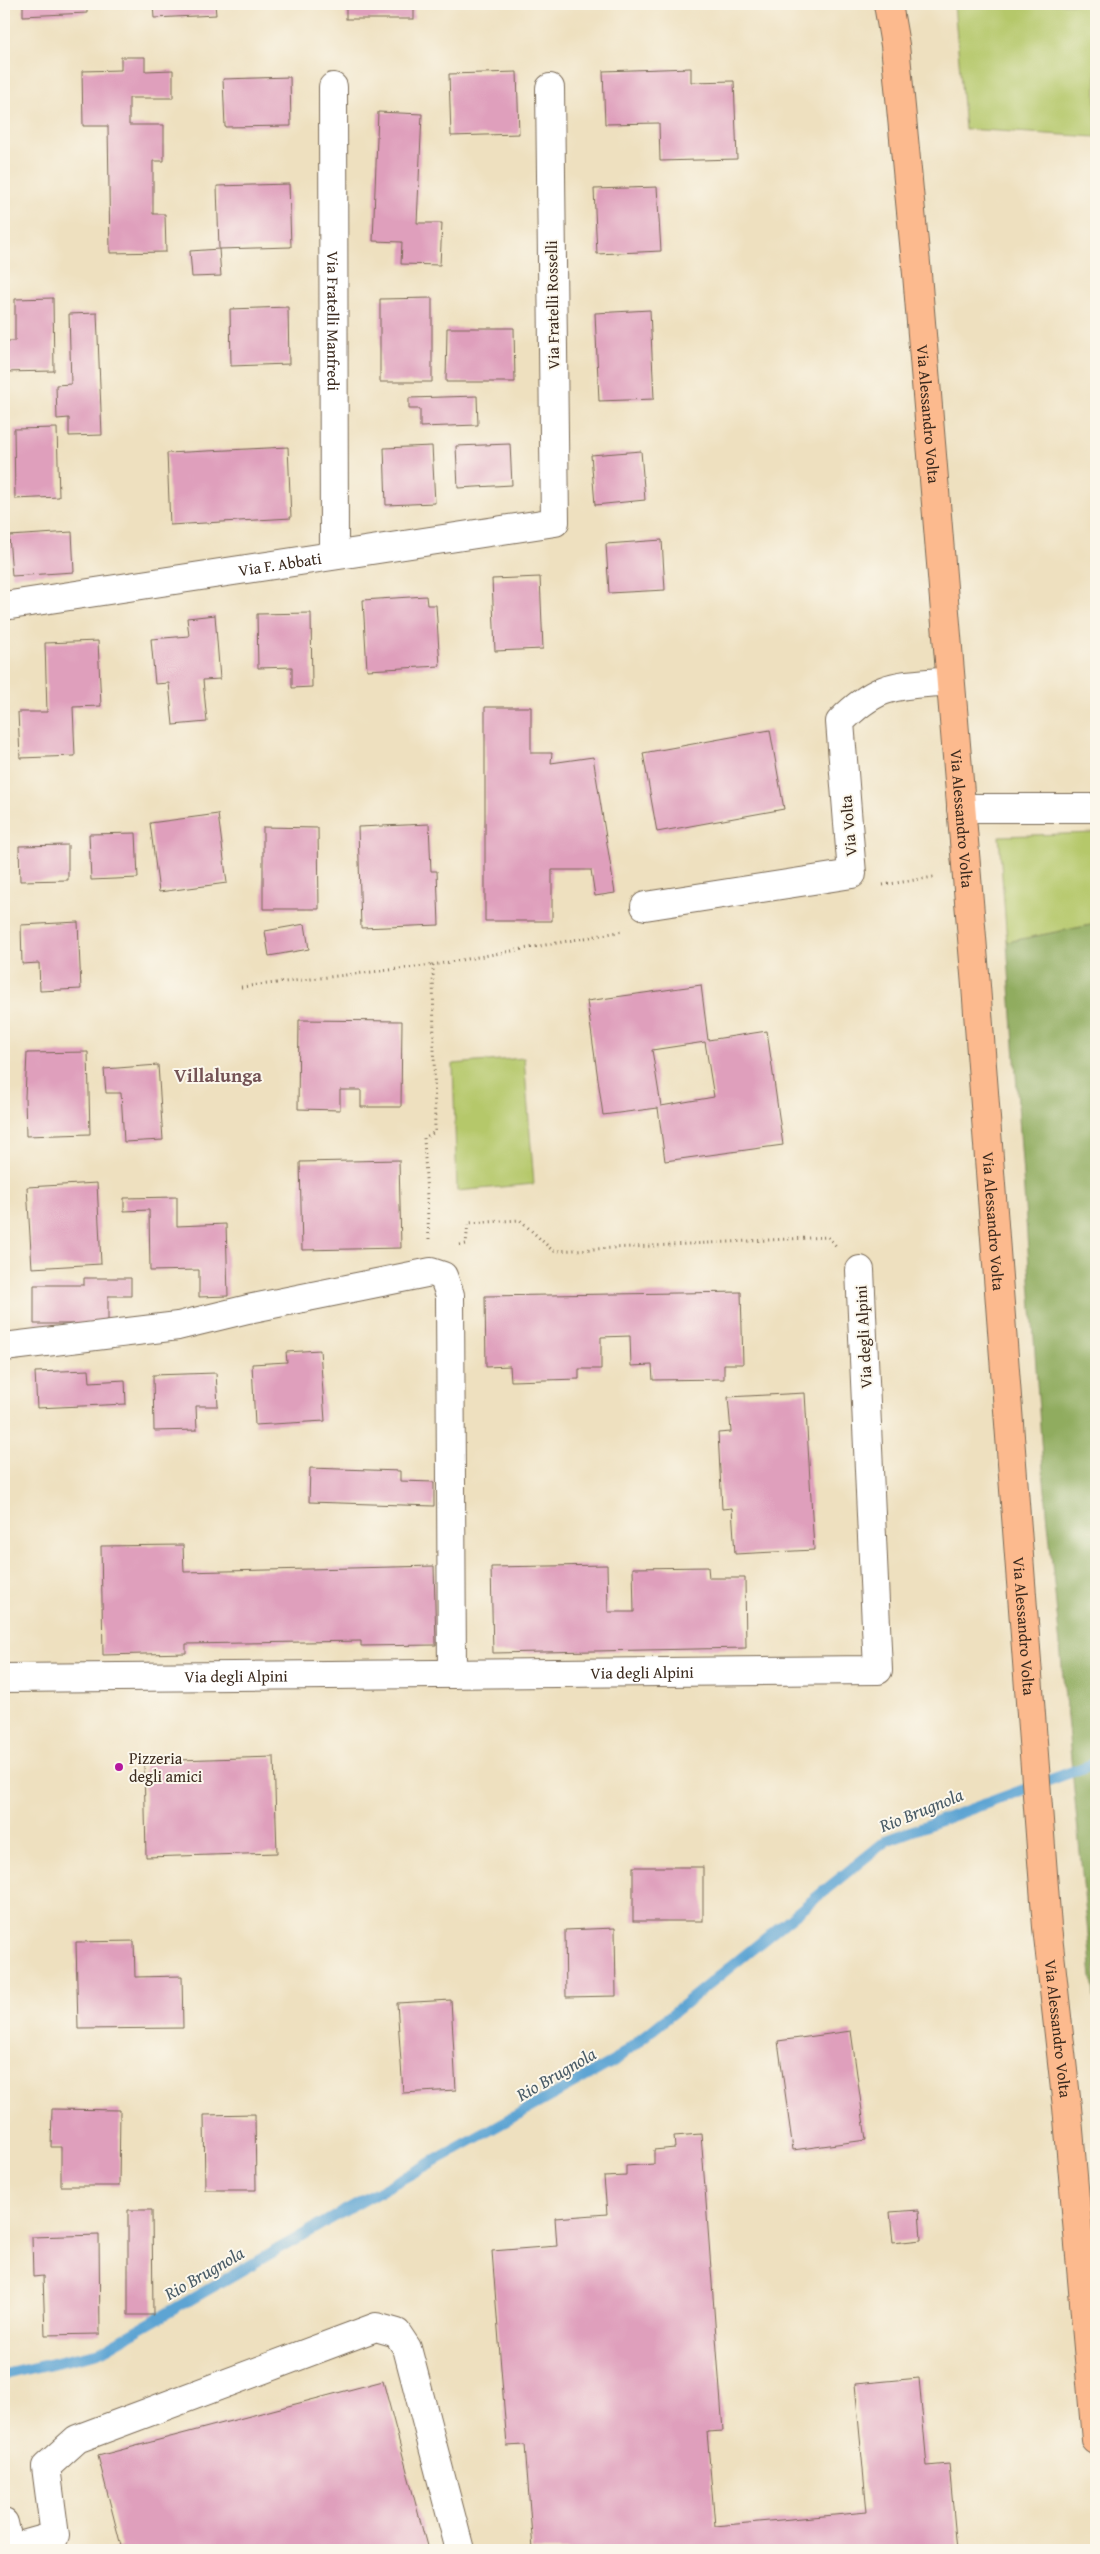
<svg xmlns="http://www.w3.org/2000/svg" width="1100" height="2554" font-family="'Gentium Book Plus',serif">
<rect width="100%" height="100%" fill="#fbf7ec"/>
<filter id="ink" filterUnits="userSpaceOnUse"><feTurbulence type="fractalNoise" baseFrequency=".02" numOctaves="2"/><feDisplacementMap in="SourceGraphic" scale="10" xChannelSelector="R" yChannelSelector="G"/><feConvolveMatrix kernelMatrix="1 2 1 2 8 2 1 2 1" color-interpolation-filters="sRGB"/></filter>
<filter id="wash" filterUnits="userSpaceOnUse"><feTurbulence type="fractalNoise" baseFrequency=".0096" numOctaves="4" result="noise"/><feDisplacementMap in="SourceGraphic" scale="20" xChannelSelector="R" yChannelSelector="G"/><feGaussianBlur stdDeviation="1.12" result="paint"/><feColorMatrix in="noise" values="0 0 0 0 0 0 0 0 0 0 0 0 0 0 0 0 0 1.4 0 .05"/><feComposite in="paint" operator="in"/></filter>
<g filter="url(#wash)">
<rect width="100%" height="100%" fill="#eee0bf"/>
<g fill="#b5c86b" stroke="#787944">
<polygon points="954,4 1096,4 1096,137 965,129"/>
<polygon points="1096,833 1096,924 1007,942 999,836"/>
<polygon points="524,1058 534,1184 457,1191 453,1064"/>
</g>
<polygon fill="#90ac5f" stroke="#666b3e" points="1096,924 1096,2017 1043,1470 1007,942"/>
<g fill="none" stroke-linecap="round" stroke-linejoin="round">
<polyline stroke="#5da4d3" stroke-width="11" points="6,2374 98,2353 346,2210 614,2061 887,1840 1096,1763"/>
</g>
<g id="blocks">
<g fill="#df9fbc" fill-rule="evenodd">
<polygon points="23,4 87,4 87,13 23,16"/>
<polygon points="153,4 215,4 216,15 154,18"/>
<rect x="346" y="4" width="68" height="15"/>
<polygon points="121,57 145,57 145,71 173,70 173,98 129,98 129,125 164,125 164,161 153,161 153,214 165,214 166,252 110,253 108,126 83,126 82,71 121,70"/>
<polygon points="691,68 691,82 734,81 737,159 660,161 659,123 605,124 603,71"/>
<polygon points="517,72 519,134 451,136 449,74"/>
<polygon points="290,77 291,126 225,127 223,79"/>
<polygon points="378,112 422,114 417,223 442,223 440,265 401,264 402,242 373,241"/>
<polygon points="289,184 291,247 219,249 217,186"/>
<polygon points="657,187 661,251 597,254 594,189"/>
<polygon points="219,249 221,276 192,277 190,251"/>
<polygon points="53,298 54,371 4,372 4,341 15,341 15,299"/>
<polygon points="432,298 432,382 380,382 380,299"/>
<polygon points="288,307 289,364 231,366 230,309"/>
<polygon points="650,310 654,399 599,401 595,313"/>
<polygon points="97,313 102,435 69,436 69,418 57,419 56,385 71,384 69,314"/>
<polygon points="447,328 514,328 515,382 446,382"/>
<polygon points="477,396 478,425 420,427 420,409 409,409 409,398"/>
<polygon points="57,428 59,497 15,499 14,429"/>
<polygon points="510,444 512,485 458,488 456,446"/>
<polygon points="432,446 435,503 386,505 384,448"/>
<polygon points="288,447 291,518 170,525 167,453"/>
<polygon points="641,451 645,500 595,505 591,455"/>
<polygon points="72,532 74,572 12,576 9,536"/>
<polygon points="662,540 665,590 609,593 606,544"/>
<polygon points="540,577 543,649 495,651 492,579"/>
<polygon points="426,596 427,605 436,605 440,666 367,670 363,600"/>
<polygon points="311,613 312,687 292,688 292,667 258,668 257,614"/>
<polygon points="215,615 220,679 203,680 207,722 173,725 169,683 155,684 151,639 189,636 187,618"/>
<polygon points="98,641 101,706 73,707 75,756 20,758 18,712 47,712 45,643"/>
<polygon points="485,707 531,707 531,753 552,753 551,763 593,757 615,893 595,896 591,870 552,870 552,921 485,921"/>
<polygon points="770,730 784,809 657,832 643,753"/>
<polygon points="218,814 227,883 159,892 150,823"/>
<polygon points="429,824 431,871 437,871 439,925 361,928 358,827"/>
<polygon points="263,827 318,828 319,909 263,909"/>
<polygon points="136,833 138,878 91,880 89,834"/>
<polygon points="68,845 68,880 20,881 19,846"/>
<polygon points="78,922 81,989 40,991 39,963 22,964 21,925"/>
<polygon points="305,924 309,949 269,956 265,931"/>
<path d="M701 985 708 1040 767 1031 783 1145 665 1161 658 1108 603 1115 587 1001ZM705 1042 714 1097 661 1106 652 1050Z"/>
<polygon points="299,1020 402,1021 401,1107 361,1107 361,1090 340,1090 340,1110 298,1109"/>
<polygon points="88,1052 90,1134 26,1136 25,1097 27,1053"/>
<polygon points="158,1065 163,1140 124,1142 121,1093 106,1093 104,1069"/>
<polygon points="399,1160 401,1248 302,1250 300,1162"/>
<polygon points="97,1183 101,1264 32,1268 27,1187"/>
<polygon points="177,1197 177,1226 226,1224 228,1296 199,1297 199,1270 150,1271 149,1210 124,1211 124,1198"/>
<polygon points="84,1278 131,1278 131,1296 108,1296 108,1324 34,1324 34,1285 84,1285"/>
<polygon points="741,1292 743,1364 724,1364 724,1379 653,1380 652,1365 631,1366 630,1336 601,1337 601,1369 579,1369 579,1379 511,1381 510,1366 486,1367 485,1296"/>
<polygon points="320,1350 325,1421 255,1425 252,1364 287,1362 286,1352"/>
<polygon points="89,1370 90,1382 125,1380 126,1404 37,1408 35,1372"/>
<polygon points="216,1373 218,1406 196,1406 197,1430 154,1431 153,1375"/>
<polygon points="805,1393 814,1550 735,1554 732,1508 722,1509 718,1433 731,1432 728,1397"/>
<polygon points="310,1468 400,1471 400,1481 434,1482 434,1506 309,1502"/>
<polygon points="183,1545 184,1572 434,1566 436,1645 361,1646 361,1641 186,1644 186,1653 103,1655 101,1546"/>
<polygon points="607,1565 608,1612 634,1612 633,1568 708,1567 709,1578 745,1578 746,1648 493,1653 491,1567"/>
<polygon points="274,1757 277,1853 146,1857 144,1761"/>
<rect x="633" y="1867" width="70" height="54"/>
<polygon points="615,1928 616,1996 566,1997 565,1930"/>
<polygon points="134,1941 135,1977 182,1976 183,2028 78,2029 76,1942"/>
<polygon points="451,2000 456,2090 403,2093 397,2003"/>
<polygon points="851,2031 866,2140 793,2150 778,2041"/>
<polygon points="52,2109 120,2110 119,2186 61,2186 61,2147 51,2147"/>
<polygon points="255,2114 256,2190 205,2190 204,2115"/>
<polygon points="701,2134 723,2431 707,2432 715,2526 867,2512 855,2384 919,2378 927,2466 949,2464 957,2550 533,2550 525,2445 507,2446 492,2251 557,2246 555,2218 607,2214 604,2177 626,2176 626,2166 654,2164 654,2150 675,2148 674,2136"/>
<polygon points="128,2210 152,2210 153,2315 128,2315"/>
<polygon points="919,2210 921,2240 893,2243 890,2212"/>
<polygon points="99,2235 100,2334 45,2335 43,2276 33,2277 32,2237"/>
<polygon points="383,2381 428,2550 106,2550 121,2546 98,2456"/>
</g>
</g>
</g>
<g filter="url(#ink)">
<use href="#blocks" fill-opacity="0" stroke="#7a6a56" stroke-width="1"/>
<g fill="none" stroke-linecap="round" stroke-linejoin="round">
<g stroke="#7a6a56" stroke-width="30">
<g id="minor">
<path id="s1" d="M333 87 334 555"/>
<path id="s2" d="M4 606 555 522 550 88"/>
<polyline points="961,808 1096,808"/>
<path d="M645 906 852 874 840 722C879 682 898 686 950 681"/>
<polyline points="4,1347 178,1326 248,1309 431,1272 443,1276 450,1295 452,1674"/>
<path id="s3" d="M4 1678 878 1670 860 1270"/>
<polyline points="4,2523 10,2550"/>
<polyline points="5,2550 55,2536 46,2467 77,2439 376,2327 397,2333 407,2348 460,2550"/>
</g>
</g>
<g stroke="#7a6a56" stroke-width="30">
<g id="major">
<path id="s4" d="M888 4 895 45 917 274 976 986 1047 1927 1067 2107 1096 2440"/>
</g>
</g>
<g stroke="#7a6a56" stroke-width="3" stroke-dasharray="1 4" stroke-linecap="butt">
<polyline points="883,885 934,877"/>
<polyline points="241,987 433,965"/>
<polyline points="429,1239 424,1138 435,1132 433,965 624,931"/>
<polyline points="460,1245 466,1244 468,1223 520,1220 553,1251 828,1237 837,1247"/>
</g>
<use href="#minor" stroke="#fff" stroke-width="28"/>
<use href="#major" stroke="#fcba8e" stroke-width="28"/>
</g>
</g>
<circle fill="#b5179e" stroke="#fbf7ec" stroke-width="2" cx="119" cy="1767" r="5"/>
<g text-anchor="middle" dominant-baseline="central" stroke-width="4" stroke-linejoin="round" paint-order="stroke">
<g font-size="16" fill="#3b2a1e" stroke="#fbf7ec">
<text transform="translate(552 305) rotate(-91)">Via Fratelli Rosselli</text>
<text stroke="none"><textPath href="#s1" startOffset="234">Via Fratelli Manfredi</textPath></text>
<text stroke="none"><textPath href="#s4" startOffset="412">Via Alessandro Volta</textPath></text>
<text stroke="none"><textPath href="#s2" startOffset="279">Via F. Abbati</textPath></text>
<text stroke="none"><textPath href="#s4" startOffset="818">Via Alessandro Volta</textPath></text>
<text transform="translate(848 826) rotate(-95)">Via Volta</text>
<text stroke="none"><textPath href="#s4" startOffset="1222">Via Alessandro Volta</textPath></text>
<text transform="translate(863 1337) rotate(-93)">Via degli Alpini</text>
<text stroke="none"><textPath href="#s4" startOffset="1628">Via Alessandro Volta</textPath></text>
<text stroke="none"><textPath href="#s3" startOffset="638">Via degli Alpini</textPath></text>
<text stroke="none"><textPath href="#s3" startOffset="232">Via degli Alpini</textPath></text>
<text stroke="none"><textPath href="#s4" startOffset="2032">Via Alessandro Volta</textPath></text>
</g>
<g font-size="16" fill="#3b2a1e" stroke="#fbf7ec" text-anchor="start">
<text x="129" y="1758">Pizzeria<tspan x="129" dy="18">degli amici</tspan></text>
</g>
<g font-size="18" font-style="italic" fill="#495b66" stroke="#fbf7ec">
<text transform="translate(921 1810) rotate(-22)">Rio Brugnola</text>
<text transform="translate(556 2074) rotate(-30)">Rio Brugnola</text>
<text transform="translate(204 2273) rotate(-30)">Rio Brugnola</text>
</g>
<g font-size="19" font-weight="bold" fill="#745355" stroke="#fbf7ec">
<text x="218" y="1075">Villalunga</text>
</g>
</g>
<rect width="1100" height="2554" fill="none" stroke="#fbf7ec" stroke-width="20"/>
</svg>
